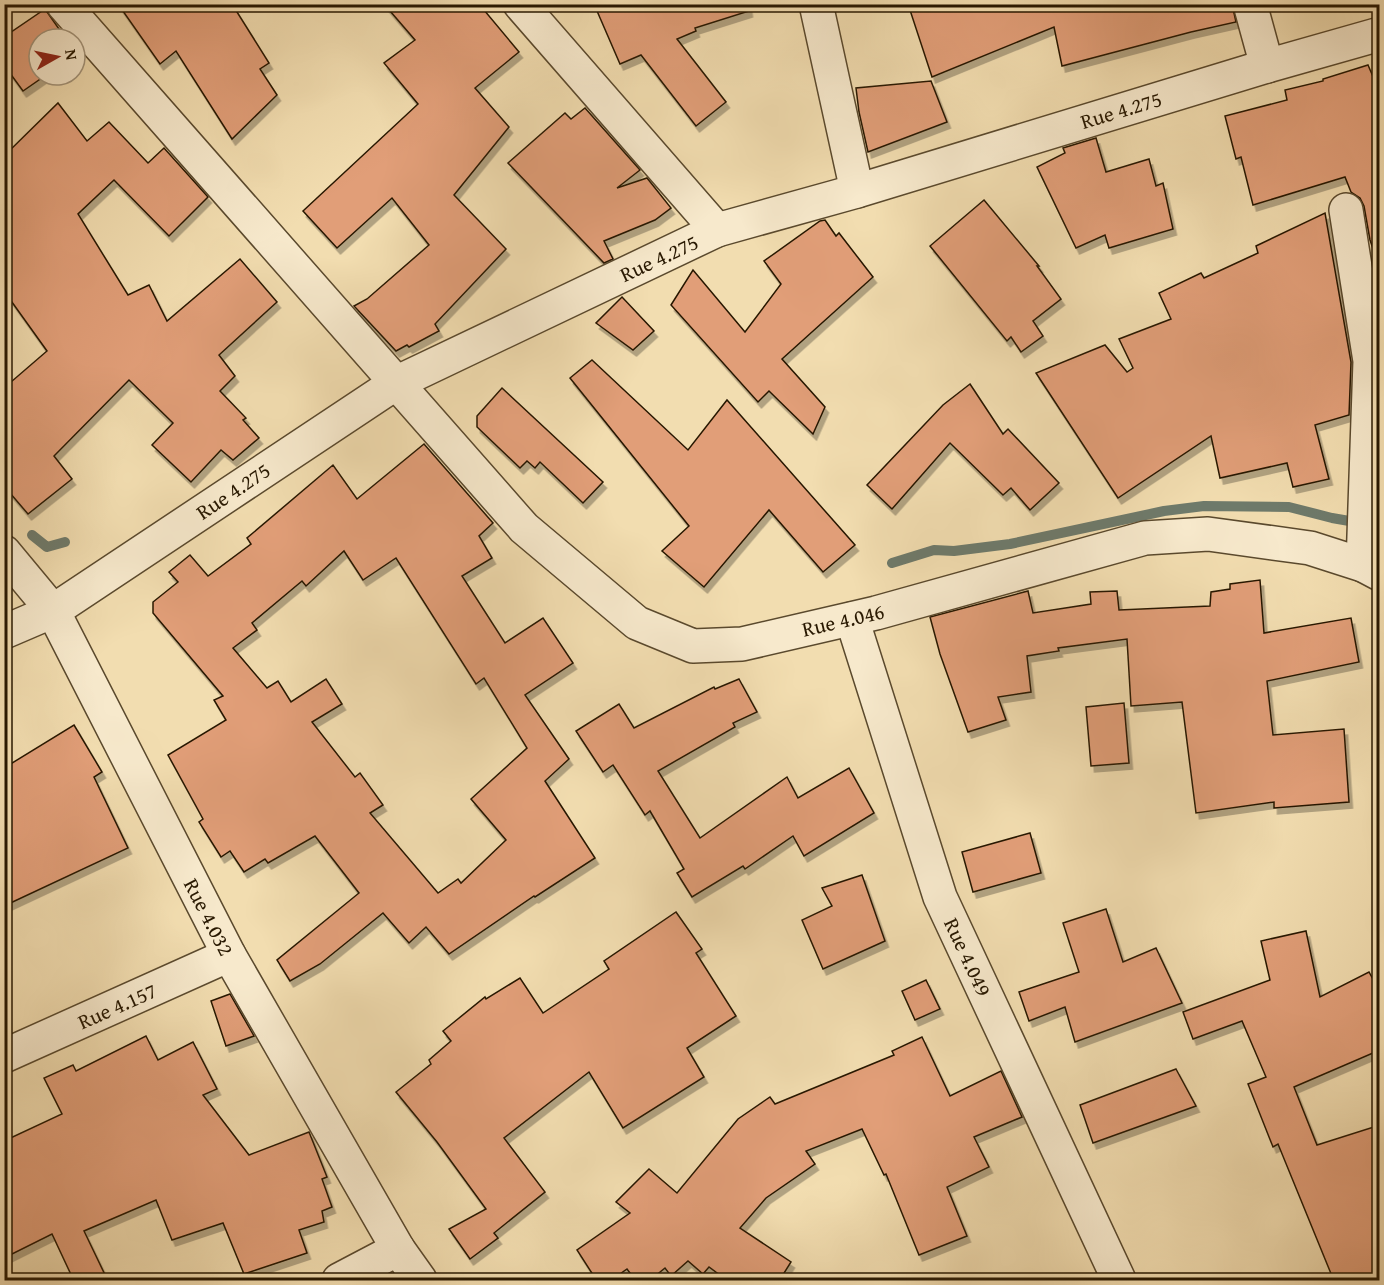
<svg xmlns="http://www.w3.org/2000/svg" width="1384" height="1285" font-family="'Gentium Book Plus',serif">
<defs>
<filter id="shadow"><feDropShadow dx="3.5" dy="6" stdDeviation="0" flood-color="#0004"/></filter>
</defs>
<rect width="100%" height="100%" fill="#f2ddb0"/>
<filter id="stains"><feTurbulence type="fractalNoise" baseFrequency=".00333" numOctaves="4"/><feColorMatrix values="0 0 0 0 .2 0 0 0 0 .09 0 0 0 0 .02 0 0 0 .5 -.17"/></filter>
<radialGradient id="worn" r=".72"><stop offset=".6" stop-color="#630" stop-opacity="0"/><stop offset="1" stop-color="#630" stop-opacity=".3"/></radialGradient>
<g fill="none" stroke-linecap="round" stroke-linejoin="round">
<g stroke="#6e7a6b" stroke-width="10">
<polyline points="32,535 47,547 65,542"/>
<polyline points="892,563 934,550 954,551 1010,544 1164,511 1204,506 1289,507 1332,518 1361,523"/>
</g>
</g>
<g fill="#e19e78" stroke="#281801" stroke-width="1.5" fill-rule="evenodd" filter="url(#shadow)">
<polygon points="118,4 232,4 269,63 260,69 277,95 232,139 176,51 160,64"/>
<polygon points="384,4 479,4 519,52 475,88 509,127 454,195 506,249 435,324 439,331 409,347 407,345 396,351 354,306 367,299 429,245 392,198 337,248 303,211 418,104 384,63 415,40"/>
<polygon points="594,4 748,4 749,11 695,28 696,31 677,39 726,102 696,126 641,55 620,64"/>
<polygon points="908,4 1232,4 1236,22 1191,32 1062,66 1054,27 932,77"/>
<polygon points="45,9 66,39 39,39 39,75 46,75 23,91 4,65 4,37"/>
<polygon points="1368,65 1380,93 1380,259 1377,260 1370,240 1364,206 1360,198 1351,192 1345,177 1253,205 1241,157 1236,159 1225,116 1287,100 1285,90 1323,81 1323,79"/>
<polygon points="931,81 947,122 868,152 859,112 856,88"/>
<polygon points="58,103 87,141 109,122 148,163 164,148 208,197 169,236 114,180 78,214 128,295 149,285 167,321 240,259 277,302 219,355 235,376 220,391 246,418 243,420 259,438 233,460 221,450 191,482 152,445 173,423 129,380 54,456 72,479 28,514 4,486 4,388 47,351 4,291 4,156"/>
<polygon points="585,108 640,170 617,188 647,178 671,208 655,220 604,241 613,259 604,263 508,163 565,113 571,119"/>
<polygon points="1096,138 1106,172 1149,159 1156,186 1163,183 1173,229 1109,248 1105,235 1076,248 1037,167 1065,153 1063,148"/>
<polygon points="984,200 1039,266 1037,266 1061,299 1033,321 1043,336 1021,352 1011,337 1007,341 930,246"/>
<polygon points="1325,213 1351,362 1349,415 1315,425 1329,479 1293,487 1287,463 1220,478 1211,436 1118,498 1036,373 1105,345 1127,372 1133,368 1119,339 1171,319 1159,293 1201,273 1204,278 1258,253 1256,246"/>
<polygon points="825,220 836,236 839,233 873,277 782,359 825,407 813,434 769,391 758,402 671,305 693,270 745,332 781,284 764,261 820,221"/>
<polygon points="622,297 654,331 633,350 596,323"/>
<polygon points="592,360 688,450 727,400 855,545 823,572 769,510 704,587 662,551 689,526 570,378"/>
<polygon points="970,384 1003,434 1008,429 1059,483 1030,510 1011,488 1003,495 950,443 892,509 867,485 943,405"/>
<polygon points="502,388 603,482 583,503 540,462 535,468 527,461 520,468 477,427 477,416"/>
<path d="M424 444 493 523 479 536 492 558 462 576 505 643 543 618 573 663 525 695 569 759 545 781 595 858 535 897 534 896 449 954 426 927 409 943 383 913 320 964 290 981 277 960 359 893 315 836 268 863 265 859 244 872 230 851 221 857 199 822 203 819 168 755 226 720 214 700 223 696 153 613V602L178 582 169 572 190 555 208 576 251 544 247 538 333 465 357 499ZM344 551 363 580 396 558 476 684 484 678 527 748 471 799 506 840 461 883 458 879 438 893 370 813 383 805 360 773 355 777 312 722 342 704 326 679 291 702 278 681 267 688 233 648 257 630 252 623 302 581 306 586Z"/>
<polygon points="1260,580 1264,633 1351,618 1359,662 1267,681 1273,735 1344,729 1349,802 1274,808 1274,802 1196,813 1182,702 1131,706 1127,639 1058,648 1059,651 1027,656 1031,692 998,697 1006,720 968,732 940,654 930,617 1028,591 1033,613 1091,604 1090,592 1117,591 1119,610 1210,606 1211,592 1230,589 1230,584"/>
<polygon points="739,679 757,712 733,723 735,727 658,771 700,838 787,777 798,798 849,768 874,813 804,856 793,836 745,869 743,866 692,897 677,873 684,869 650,811 645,815 613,765 603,772 576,731 619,704 634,728 714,687 715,689"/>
<polygon points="1124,703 1129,763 1091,766 1086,707"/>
<polygon points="74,725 102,772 94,777 128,848 4,906 4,768"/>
<polygon points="1030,833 1041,873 973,892 962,852"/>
<polygon points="862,875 885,941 823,969 802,920 832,906 822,888"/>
<polygon points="1106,909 1123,962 1156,948 1182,1003 1075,1042 1065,1007 1029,1021 1019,992 1079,972 1063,923"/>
<polygon points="676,912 702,949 696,953 736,1016 687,1048 704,1077 623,1128 589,1072 504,1138 545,1192 494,1233 498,1238 470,1259 449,1229 486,1209 437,1142 396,1092 431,1064 429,1060 451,1041 443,1031 485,997 486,999 520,978 543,1013 609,969 604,961"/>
<polygon points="1306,931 1320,997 1369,972 1380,992 1380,1050 1294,1087 1317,1145 1380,1125 1380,1277 1368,1281 1334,1281 1278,1144 1273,1147 1248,1084 1266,1077 1242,1021 1193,1039 1183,1012 1270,980 1261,941"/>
<polygon points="926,980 940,1009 915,1020 902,991"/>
<polygon points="230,994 254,1036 226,1046 211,1001"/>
<polygon points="146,1036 158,1060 193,1042 217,1089 203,1095 249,1155 309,1132 327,1177 322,1179 332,1207 322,1211 324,1222 299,1230 307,1253 244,1274 223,1223 172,1240 156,1200 84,1231 108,1281 74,1281 52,1234 4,1258 4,1141 62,1114 44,1078 73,1065 76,1071"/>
<polygon points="922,1037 950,1096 1001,1071 1022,1117 974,1137 989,1167 947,1187 967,1236 919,1255 886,1174 884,1175 862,1129 806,1151 815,1164 766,1198 740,1228 791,1262 779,1281 728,1281 709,1267 703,1274 688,1261 671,1276 665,1268 649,1281 636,1281 627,1269 610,1281 597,1281 577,1250 630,1213 616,1202 649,1169 677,1193 738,1119 770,1097 775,1104 894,1055 892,1051"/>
<polygon points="1176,1069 1196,1106 1093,1143 1080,1105"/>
</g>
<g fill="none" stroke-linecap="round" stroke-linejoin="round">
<g stroke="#5a492d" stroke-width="36">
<g id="minor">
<polyline points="63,4 524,528 637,623 693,646 742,644 876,613 1145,538 1208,534 1310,548 1363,565 1380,574"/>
<polyline points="520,4 717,230"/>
<polyline points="816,4 857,191"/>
<polyline points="1250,4 1267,66"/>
<polyline points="1346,210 1370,361 1363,565"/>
<polyline points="4,552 53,611 229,955 398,1249 420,1280"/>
<polyline points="852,619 940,897 1119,1280"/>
<polyline points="4,632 53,611 396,383 717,230 857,191 1267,66 1380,34"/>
<polyline points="4,1056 229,955"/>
<polyline points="339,1280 398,1249"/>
</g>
</g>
<use href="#minor" stroke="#f7e9cc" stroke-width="33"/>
</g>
<g text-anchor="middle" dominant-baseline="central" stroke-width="4.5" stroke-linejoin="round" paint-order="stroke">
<g font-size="21" fill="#281801" stroke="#f7e9cc">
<text transform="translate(1121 110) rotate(-17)">Rue 4.275</text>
<text transform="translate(659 258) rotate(-25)">Rue 4.275</text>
<text transform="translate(233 491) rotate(-34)">Rue 4.275</text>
<text transform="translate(843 620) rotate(-13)">Rue 4.046</text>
<text transform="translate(209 917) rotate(63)">Rue 4.032</text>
<text transform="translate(968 957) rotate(65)">Rue 4.049</text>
<text transform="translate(117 1006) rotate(-24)">Rue 4.157</text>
</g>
</g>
<rect width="1384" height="1285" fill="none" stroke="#f2ddb0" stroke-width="24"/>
<rect x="6" y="6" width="1372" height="1273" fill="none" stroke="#281801" stroke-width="3"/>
<rect x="12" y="12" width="1360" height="1261" fill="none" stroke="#281801" stroke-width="1.5"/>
<g transform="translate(57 57) rotate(81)"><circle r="28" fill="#f7e9cc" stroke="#a4957b" stroke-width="1.5"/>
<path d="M0-4.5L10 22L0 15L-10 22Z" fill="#8f2418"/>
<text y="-9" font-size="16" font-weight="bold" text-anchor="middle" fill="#281801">N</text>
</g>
<rect width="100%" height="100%" filter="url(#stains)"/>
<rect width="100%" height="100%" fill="url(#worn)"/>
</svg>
